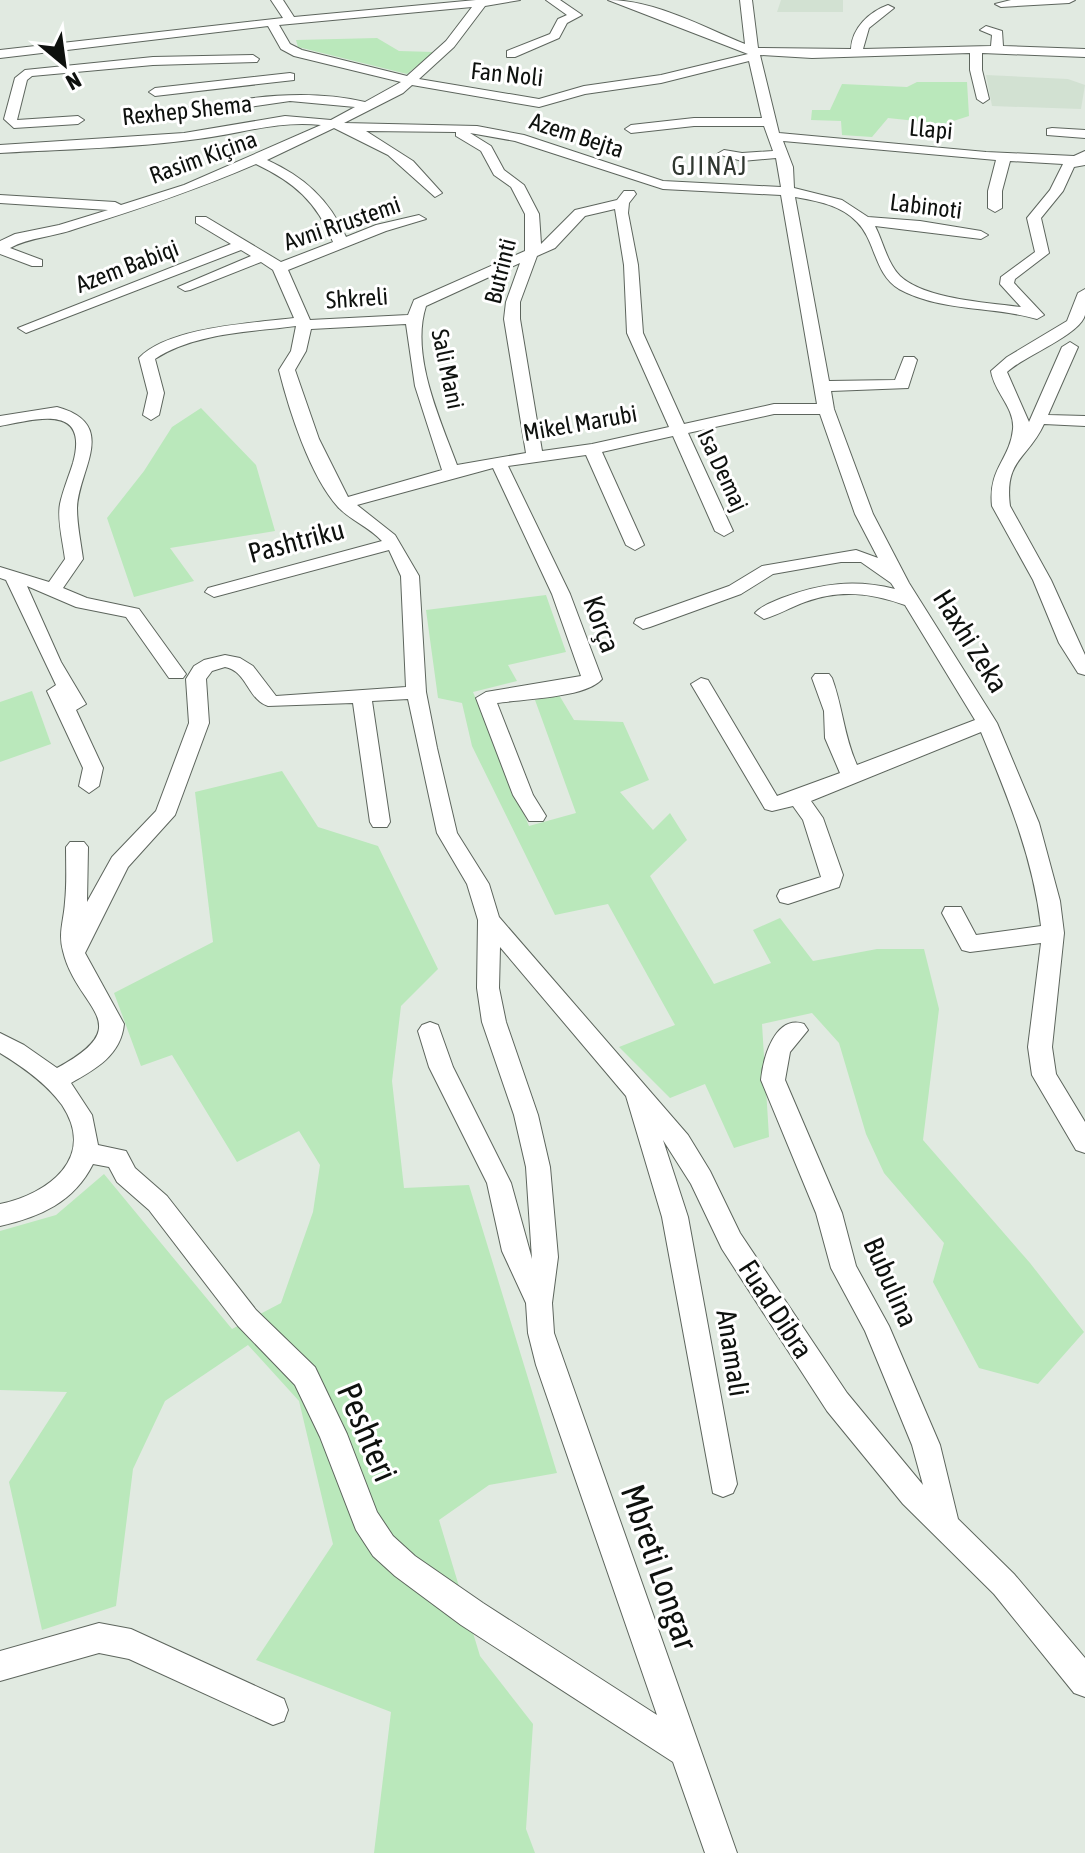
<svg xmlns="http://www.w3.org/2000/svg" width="1085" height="1853" font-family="'Asap Condensed',sans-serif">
<rect width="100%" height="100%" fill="#e1eae1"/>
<g fill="#d2e1d2">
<polygon points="781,0 843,0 843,12 777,12"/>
<polygon points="986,75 1068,79 1085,85 1081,109 992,106"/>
</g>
<g fill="#bae8bb">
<polygon points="377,38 399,51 434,52 407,74 298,47 296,40"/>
<polygon points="917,82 967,82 969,116 944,124 888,118 872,137 842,135 841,121 811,120 812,110 830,110 842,84 907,87"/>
<polygon points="201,408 256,465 275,531 170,548 194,581 134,597 107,518 144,471 172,427"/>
<polygon points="546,595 566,652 508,665 517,681 473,692 529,826 576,813 535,700 559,695 574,720 623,722 649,780 620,792 653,830 670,813 687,840 650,876 714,984 771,963 753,930 780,918 813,961 877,949 924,949 939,1009 923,1140 1030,1263 1084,1332 1038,1384 979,1368 933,1282 944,1243 884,1173 866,1134 839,1043 812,1013 762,1024 769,1137 734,1148 705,1084 670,1098 619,1047 675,1025 608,904 555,915 472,746 462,703 438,698 426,610"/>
<polygon points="32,691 51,744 0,762 0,702"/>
<polygon points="282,771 318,827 378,846 438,969 401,1006 392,1081 404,1188 469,1185 557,1473 489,1485 439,1520 480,1656 533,1724 526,1829 535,1853 374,1853 391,1712 256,1660 333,1544 299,1401 248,1345 165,1401 133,1469 116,1606 42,1630 9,1482 67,1392 0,1390 0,1231 56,1215 104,1174 232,1329 281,1303 313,1212 320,1165 299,1131 237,1162 172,1055 141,1066 114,993 213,942 195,792"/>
</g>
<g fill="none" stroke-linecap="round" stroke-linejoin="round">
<g stroke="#5d655d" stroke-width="2">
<g id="minor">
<path d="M271 0H283L294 17 476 0H520L485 6 454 47 419 79 539 99 584 86 661 75 748 54 608 0C655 0 703 27 745 44L740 0H752L758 48 851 49C852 28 869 12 888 5L894 8 869 28 863 49 991 46 992 35 980 30 986 26 1002 31 1003 46 1085 49V57L982 53V70L989 99 983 103 977 99 970 70V53L812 58 760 55 779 133 986 152 1074 156 1085 151V165L1074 167 1063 191 1041 218 1049 253 1015 279 1014 283 1044 315 1037 319C993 306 941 312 899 289 874 274 876 241 857 222 841 205 817 201 795 197L829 381 895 380 904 357H914L917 360 908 388 831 391 834 409 873 514 909 583 997 723 1039 823 1060 901 1064 933 1052 1047 1056 1074 1085 1122V1153L1076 1150 1032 1075 1028 1047 1041 943 970 952 962 950 942 913 945 907H961L976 935 1041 926C1033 857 1007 795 981 732L811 801 823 818 843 875 839 887 788 904 780 902 777 896 780 890 821 877 803 820 793 806 772 811 765 809 691 684 701 678 708 680 777 796 840 773 825 738 824 711 812 678 815 674H829L832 678C843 708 844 737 857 765L975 720 905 605C871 593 840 589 805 602 791 607 778 615 764 619L755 613C762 605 773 602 782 598 821 583 855 579 895 589L891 583 861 562H841L773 574 741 594 650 627 643 629 634 623 636 619 729 586 762 566 856 550 878 558 855 514 820 414H774L688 433 733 531 724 536 715 531 673 436 602 452 644 545 635 550 626 545 586 455 508 466 570 594 602 679C586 698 522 699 497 703L533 795 546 816 543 821H529L513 795 476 698 486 692 581 676 552 594 493 468 357 505 395 535 419 576 426 692 437 748 457 833 489 884 499 917 688 1135 710 1171 740 1233 847 1393 923 1485 912 1445 865 1331 831 1268 816 1213 761 1080C763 1058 775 1014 804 1024L808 1030 790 1052 785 1080 842 1213 856 1266 889 1326 940 1445 958 1519 1014 1574 1085 1658V1697L1074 1693 994 1594 903 1504 827 1411 722 1249 691 1184 663 1140 688 1217 737 1484 733 1493 723 1497 713 1493 662 1217 626 1096 500 947 499 988 506 1022 538 1115 550 1167 558 1257 552 1303 554 1333 737 1853H705L673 1762 461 1625 395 1576 373 1556 356 1530 320 1437 295 1385 238 1326 149 1210 117 1182 109 1167 93 1164C74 1202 40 1217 0 1226V1204C48 1194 97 1158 62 1105 46 1083 23 1067 0 1053V1033L24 1045 57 1068C140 1023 77 1010 63 951 58 933 64 920 65 902 67 884 66 865 66 847L70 842H84L88 847 87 902 112 857 156 811 189 723 186 679 194 666 204 660 225 655 240 658 253 666 276 696 406 687 401 576 389 550 214 597 205 592 208 588 382 541C369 527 350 520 338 507 310 476 289 410 279 370L291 351 296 326C251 332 194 333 155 359L164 393 159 415 151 420 143 415 148 393 139 358C168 327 254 323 294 318L273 270 261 262 190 290 185 291 178 287 251 256 241 250 31 331 26 333 18 328 231 244 196 223V217H206L281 262 333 242C317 202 294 182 256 164 196 190 136 210 75 229 53 237 30 237 10 248L42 260V266H32L0 254V241L15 234 59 225 108 210 0 203V195L115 202 121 205 184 185 321 125C278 120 240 134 198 139 133 148 66 149 0 153V145L184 133 285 116 331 120 355 107 290 101 162 120 156 116 162 112C231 101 296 86 365 102L401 82 294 56 281 49 268 26 0 58V50L283 18ZM472 7 446 41 407 76 302 50 290 44 279 25ZM749 61 762 118H694L631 125 625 129 631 133 694 126H764L773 151 742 153 724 150 717 154 742 161 776 158 781 187 663 181 524 135 477 126 344 123 403 93 412 85 539 107 585 94 661 83ZM334 128 388 155 435 197 442 193 413 161 366 131 456 132V136L481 151 494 175 511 187 525 214V251L414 300 408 315 310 320 288 270 386 231 426 219 419 215 376 225 346 237C329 199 304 177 267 160ZM470 133 515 141 663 189 781 195 817 404H774L684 424 643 333 638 265 628 213 629 203 636 194 634 191H624L617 200 575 210 541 244 539 214 524 185 504 170 491 146ZM783 141 996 160 988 191V208L995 212 1002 208V191L1010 161 1063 164 1050 190 1027 218 1035 252 1001 277 1000 284 1021 307C989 303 924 299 900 276 887 263 883 241 875 226L981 239 988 235 981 231 920 221 868 217 842 200 794 188 793 167ZM615 209 624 265 627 333 669 427 592 444 542 451 520 319V302L537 256 555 248 585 216ZM520 263 506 302 504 319 526 453 457 465C440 419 410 355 426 306ZM406 324 415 386 442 470 348 497 319 439 295 370 306 351 311 329ZM225 667C247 671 248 700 268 706L353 703 370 822 373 827H387L390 822 372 701 408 699 437 833 467 884 478 920 477 988 482 1022 514 1115 526 1167 532 1259 511 1183 453 1067 438 1025 430 1022 422 1025 418 1031 429 1067 487 1183 502 1251 526 1303 528 1333 536 1365 657 1715 483 1603 415 1556 393 1536 377 1512 347 1434 315 1367 256 1310 167 1196 135 1168 126 1151 98 1145 92 1115 71 1083C96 1069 121 1055 124 1024L85 953 128 867 175 815 209 723 206 679 212 671Z"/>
<polygon points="546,0 560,0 582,15 567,23 559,38 515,57 507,57 507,51 550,34 558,19 567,15"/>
<polygon points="1011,0 1075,0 1069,3 1001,7 995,4"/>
<polygon points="253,55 259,59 257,62 153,65 32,76 27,80 17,120 78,116 84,120 78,124 14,128 4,119 15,78 25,70 153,57"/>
<polygon points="290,73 294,74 294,80 155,96 149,92 155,88"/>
<polygon points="1052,128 1085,130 1085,138 1047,135 1047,129"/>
<path d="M1085 289C1085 297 1085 307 1085 315 1080 335 1024 356 1007 372L1029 422 1062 347 1070 342 1078 347 1048 415 1085 416V426L1044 424C1028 459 1004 459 1010 506L1051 580 1085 655V675L1078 673 1059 643 1033 580 992 506C988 468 1010 460 1013 429 1015 408 994 392 991 371L1007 357 1067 321 1078 293Z"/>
<path d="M57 407C120 424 78 470 77 508 77 525 81 543 83 559L63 588 87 598 139 609 186 674 183 678H169L126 617 76 607 27 586 61 662 86 704 76 710 103 768 99 786 89 793 79 786 83 768 47 691 56 685 6 580 0 578V567L49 582 65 559C63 542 57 520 60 504 63 490 69 476 73 463 90 402 34 420 0 426V416Z"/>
<polygon points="99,1623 131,1629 284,1699 288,1710 284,1721 273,1725 129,1659 99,1653 0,1681 0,1651"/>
</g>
</g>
<use href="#minor" fill="#fff" fill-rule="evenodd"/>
</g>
<g text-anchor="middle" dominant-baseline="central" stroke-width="6" stroke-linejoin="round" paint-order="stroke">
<g font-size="24" fill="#0e110e" stroke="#fff">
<text transform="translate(507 74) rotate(6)">Fan Noli</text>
<text transform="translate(187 110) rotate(-6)">Rexhep Shema</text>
<text transform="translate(931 129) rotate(5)">Llapi</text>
<text transform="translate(577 135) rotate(18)">Azem Bejta</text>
<text transform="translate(203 157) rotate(-20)">Rasim Kiçina</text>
<text transform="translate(926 206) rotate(7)">Labinoti</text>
<text transform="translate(342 223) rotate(-19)">Avni Rrustemi</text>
<text transform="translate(127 266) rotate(-21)">Azem Babiqi</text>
<text transform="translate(500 271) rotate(-76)">Butrinti</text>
<text transform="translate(357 298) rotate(-4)">Shkreli</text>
<text transform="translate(448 369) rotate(78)">Sali Mani</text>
<text transform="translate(580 423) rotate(-10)">Mikel Marubi</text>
<text transform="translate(723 470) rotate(65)">Isa Demaj</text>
</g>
<g font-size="26" letter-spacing="2" fill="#313831" stroke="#fff">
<text x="710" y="166">GJINAJ</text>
</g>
<g font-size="28" fill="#0e110e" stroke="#fff">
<text transform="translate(296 541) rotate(-15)">Pashtriku</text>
<text transform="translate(602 624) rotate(70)">Korça</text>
<text transform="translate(971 641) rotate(58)">Haxhi Zeka</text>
<text transform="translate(891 1282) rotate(66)">Bubulina</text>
<text transform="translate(776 1309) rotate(57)">Fuad Dibra</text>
<text transform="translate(733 1353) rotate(81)">Anamali</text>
</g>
<g font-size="34" fill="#0e110e" stroke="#fff">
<text transform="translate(368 1432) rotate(67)">Peshteri</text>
<text transform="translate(660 1567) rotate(71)">Mbreti Longar</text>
</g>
</g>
<g transform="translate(64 64) rotate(151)" stroke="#ffffff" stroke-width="6" paint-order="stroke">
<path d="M0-6L14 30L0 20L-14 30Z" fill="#0e110e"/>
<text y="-12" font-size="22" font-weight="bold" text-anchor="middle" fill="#0e110e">N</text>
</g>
</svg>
